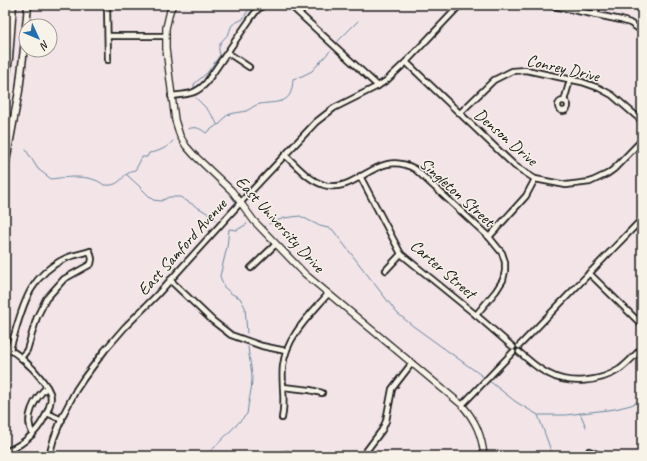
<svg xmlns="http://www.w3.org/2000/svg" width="647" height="461" font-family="Caveat,sans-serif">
<defs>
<pattern id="grass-dots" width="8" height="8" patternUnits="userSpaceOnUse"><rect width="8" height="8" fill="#c3e49d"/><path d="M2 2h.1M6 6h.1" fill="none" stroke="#a7c387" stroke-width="1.8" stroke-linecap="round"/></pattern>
</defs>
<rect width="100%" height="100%" fill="#f3e4e8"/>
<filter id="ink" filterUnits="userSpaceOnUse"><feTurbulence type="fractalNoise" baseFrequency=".025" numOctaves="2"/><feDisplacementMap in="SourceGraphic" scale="8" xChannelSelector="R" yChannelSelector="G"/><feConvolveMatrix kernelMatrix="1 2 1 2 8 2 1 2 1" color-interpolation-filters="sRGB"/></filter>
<g filter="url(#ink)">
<polygon fill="url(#grass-dots)" stroke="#70805c" points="288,450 300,456 268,456 270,453"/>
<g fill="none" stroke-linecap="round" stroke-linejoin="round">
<g stroke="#63879d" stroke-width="1">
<polyline points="338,41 358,21"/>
<path d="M194 89V84L207 73 220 55C216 43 223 41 229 33 230 30 231 26 233 24L243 19 251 5"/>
<path d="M196 98C204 106 213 114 217 124"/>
<path d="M188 129C195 126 200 128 206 133L217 125 220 124C222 122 224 118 225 117 231 112 240 113 246 111 251 109 254 105 260 104 280 101 292 105 293 79L302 76 312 71 330 51"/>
<path d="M26 150 38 169 51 179C67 177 91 174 104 185 115 186 119 183 126 174L138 185 153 200 161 201 169 197H180L209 214 216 220"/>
<path d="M127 174 136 169 142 157H147L149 153C158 152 167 148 173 141"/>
<polyline points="269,224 284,218 300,216 320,226 332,229 397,313 413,326 485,378"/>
<polyline points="247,333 245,307 240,298 232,294 224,287 220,276 227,247 229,229 237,230 247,224"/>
<polyline points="488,380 516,402 538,415 553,456"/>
<polyline points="580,413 586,427"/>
<polyline points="539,415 566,415 615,409 631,405 642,400"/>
<path d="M206 456 247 414C248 402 252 391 252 379 252 369 249 358 248 347"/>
</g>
<g stroke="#1c1c1c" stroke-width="8">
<g id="minor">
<polyline points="107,5 108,60"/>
<polyline points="290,5 378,86"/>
<polyline points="549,5 621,20 630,23 642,31"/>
<polyline points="595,15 598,5"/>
<polyline points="109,36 165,36"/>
<polyline points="228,53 249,67"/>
<polyline points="406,62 515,166 535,179 566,185 590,182 607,174 614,169 642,140"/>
<path d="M171 96C187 94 195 95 206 83L251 18 257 10 264 5"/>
<polyline points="564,101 570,80"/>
<circle cx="563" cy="106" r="5"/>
<polyline points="460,113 494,80 512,71 526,70 582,82 599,88 612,95 642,121"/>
<path d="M285 155C297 166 308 180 324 185 357 195 377 147 415 169L489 237 502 253 505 262V271L503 280 496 291 476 315"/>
<polyline points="360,176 401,254 476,315 513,347"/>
<polyline points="489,237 526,196 535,179"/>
<polyline points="251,268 275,245"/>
<polyline points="386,270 401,254"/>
<polyline points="589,273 642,325"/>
<polyline points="170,280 213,321 231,335 262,346 286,351"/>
<polyline points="519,346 642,219"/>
<path d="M5 348C16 351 24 361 32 368 39 376 46 383 50 393 52 398 50 405 48 410 40 430 25 444 5 452"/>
<path d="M10 349C22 311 26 277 66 258 73 255 82 254 90 251L92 259 91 264 64 279 46 299 37 317 27 350 21 358"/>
<path d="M519 352C529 360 537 369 549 374 569 385 600 382 620 369 628 363 635 355 642 348"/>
<polyline points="283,387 310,390 322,393"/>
<polyline points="462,405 513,352"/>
<polyline points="47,413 62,420"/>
<path d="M282 418C286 400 281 383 283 366 286 337 310 315 328 294"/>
<path d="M33 434C23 418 35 398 47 387"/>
<polyline points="589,451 602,456"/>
<polyline points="364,454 382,430 386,421 392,389 412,363"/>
<polyline points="49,456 54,438 64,413 76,390 84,378 105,350 125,327 156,296 241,202 316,122 334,108 378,86 387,80 406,62 460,5"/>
</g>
</g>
<g stroke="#1c1c1c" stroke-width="8">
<path id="major" d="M173 5 170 11 166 28V49L175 120 180 136 186 146 194 155 232 191 254 221 305 274 462 405C476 421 482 436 484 456"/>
</g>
<g stroke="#1c1c1c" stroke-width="9">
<g id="highway">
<polyline points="26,26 28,5"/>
<polyline points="5,84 9,58 13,5"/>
<polyline points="5,167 19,91 26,31"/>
</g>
</g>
<use href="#minor" stroke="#f7f3e8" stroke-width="4.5"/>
<use href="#major" stroke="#f7f3e8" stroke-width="5.5"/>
<use href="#highway" stroke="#f7f3e8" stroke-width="6"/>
</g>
</g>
<g text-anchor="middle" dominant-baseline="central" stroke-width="3" stroke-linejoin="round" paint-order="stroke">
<g font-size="17" fill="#1c1c1c" stroke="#f7f3e8">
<text transform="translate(563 68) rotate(13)">Conrey Drive</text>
<text transform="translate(506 137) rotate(41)">Denson Drive</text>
<text transform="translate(457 192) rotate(42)">Singleton Street</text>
<text transform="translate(280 224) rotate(48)">East University Drive</text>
<text transform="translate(182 247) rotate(-48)">East Samford Avenue</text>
<text transform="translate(443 269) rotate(41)">Carter Street</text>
</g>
</g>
<rect width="647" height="461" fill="none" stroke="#f7f3e8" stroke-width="20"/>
<rect x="10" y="10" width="627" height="441" fill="none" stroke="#1c1c1c" stroke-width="1.5" filter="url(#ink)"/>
<g transform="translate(38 38) rotate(134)"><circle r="19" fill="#f7f3e8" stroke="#9f9d96"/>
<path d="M0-3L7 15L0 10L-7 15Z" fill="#1f6fb2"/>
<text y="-6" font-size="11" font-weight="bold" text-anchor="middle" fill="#1c1c1c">N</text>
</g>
</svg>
